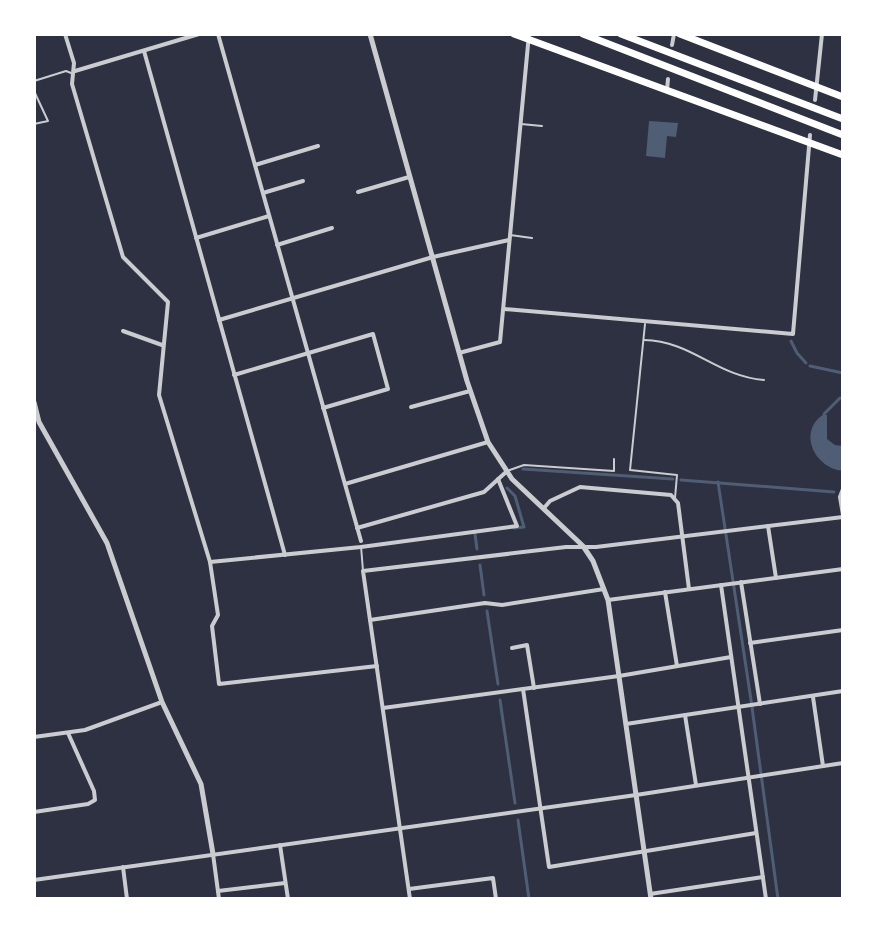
<svg xmlns="http://www.w3.org/2000/svg" width="877" height="933" font-family="'Varela Round',sans-serif">
<rect width="100%" height="100%" fill="#2d3142"/>
<g fill="#4f5d75">
<polygon points="649,121 678,123 676,137 667,136 665,158 646,156"/>
<path d="M824 414 827 415V439L835 445 843 446V471C814 468 797 431 824 414Z"/>
</g>
<g fill="none" stroke-linecap="round" stroke-linejoin="round">
<g stroke="#4f5d75" stroke-width="3">
<polyline points="791,341 797,353 806,363"/>
<polyline points="810,366 843,373"/>
<polyline points="824,414 840,398"/>
<polyline points="523,469 673,479"/>
<polyline points="681,480 834,492"/>
<polyline points="718,482 751,700 778,899"/>
<polyline points="507,488 515,496 524,527 514,528"/>
<polyline points="475,534 477,549"/>
<polyline points="480,565 484,595"/>
<polyline points="487,611 498,684"/>
<polyline points="500,700 515,803"/>
<polyline points="518,820 529,899"/>
</g>
<g stroke="#caccd0" stroke-width="2">
<polyline points="34,81 66,71 71,73"/>
<polyline points="34,91 48,121 34,124"/>
<polyline points="521,124 542,126"/>
<polyline points="510,235 532,238"/>
<polyline points="645,324 630,470 677,475 675,498"/>
<path d="M644 340C692 341 716 376 764 380"/>
<polyline points="507,471 524,465 614,471 614,459"/>
<polyline points="361,546 363,571"/>
</g>
<g stroke="#caccd0" stroke-width="4">
<polyline points="65,34 74,63 72,84 123,257 168,302 159,395 210,562 218,615 212,626 219,684 377,666"/>
<polyline points="218,34 361,541"/>
<polyline points="672,45 674,34"/>
<polyline points="144,51 285,555"/>
<polyline points="75,71 199,34"/>
<polyline points="667,90 668,79"/>
<polyline points="815,100 822,34"/>
<polyline points="255,165 318,146"/>
<polyline points="358,192 409,177"/>
<polyline points="263,193 303,181"/>
<polyline points="196,238 269,216"/>
<polyline points="277,245 332,228"/>
<polyline points="504,309 793,334 810,135"/>
<polyline points="219,320 433,257 509,240"/>
<polyline points="123,331 162,345"/>
<polyline points="459,353 500,342 529,34"/>
<polyline points="234,375 373,334 388,389 323,408"/>
<polyline points="411,407 470,391"/>
<polyline points="345,484 488,442"/>
<polyline points="843,489 840,497 843,515"/>
<polyline points="544,508 550,501 580,487 671,495 678,503 689,589"/>
<polyline points="768,526 776,578"/>
<polyline points="357,528 484,492 506,472"/>
<polyline points="210,562 361,547 517,526 498,479"/>
<polyline points="741,582 760,704"/>
<polyline points="721,585 766,899"/>
<polyline points="665,592 677,666"/>
<polyline points="608,600 843,569"/>
<polyline points="370,620 485,603 502,605 604,589"/>
<polyline points="750,643 843,630"/>
<polyline points="512,648 527,645 534,688"/>
<polyline points="523,689 549,867 756,833"/>
<polyline points="813,697 823,766"/>
<polyline points="383,708 619,676 731,657"/>
<polyline points="685,715 696,785"/>
<polyline points="626,724 843,691"/>
<polyline points="34,737 85,730 162,702"/>
<polyline points="34,812 88,804 95,800 94,791 68,733"/>
<polyline points="280,845 288,899"/>
<polyline points="213,854 219,899"/>
<polyline points="123,867 127,899"/>
<polyline points="34,880 636,795 843,763"/>
<polyline points="409,889 493,878 496,899"/>
<polyline points="218,891 285,883"/>
<polyline points="650,894 763,877"/>
<polyline points="410,899 363,571 566,547 596,547 843,517"/>
</g>
<g stroke="#caccd0" stroke-width="5">
<polyline points="370,34 467,381 488,442 512,479 583,546 593,561 608,600 651,899"/>
<polyline points="34,402 39,422 107,543 162,702 201,784 213,854"/>
</g>
<g stroke="#fff" stroke-width="7">
<polyline points="514,34 843,155"/>
<polyline points="583,34 843,135"/>
<polyline points="621,34 843,119"/>
<polyline points="680,34 843,97"/>
</g>
</g>
<rect width="877" height="933" fill="none" stroke="#ffffff" stroke-width="72"/>
</svg>
